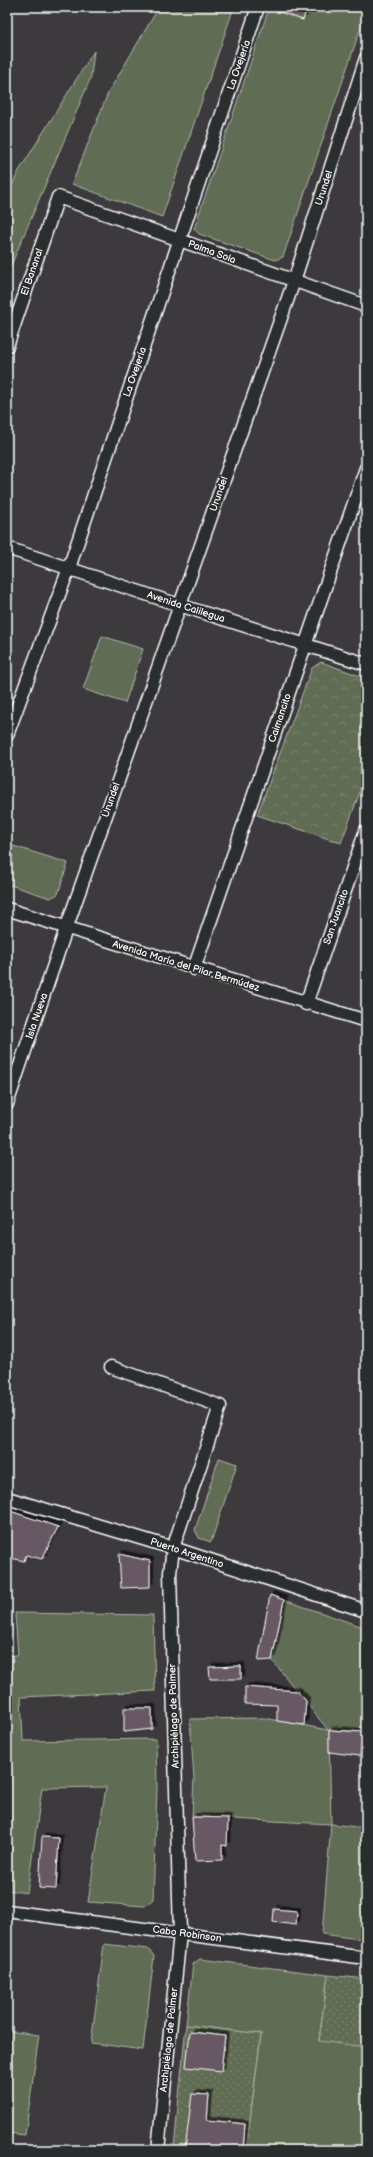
<svg xmlns="http://www.w3.org/2000/svg" width="373" height="2157" font-family="'Balsamiq Sans',sans-serif">
<defs>
<pattern id="forest-crowns" width="20" height="18" patternUnits="userSpaceOnUse"><rect width="20" height="18" fill="#616c52"/><path d="M2 6a3 3 0 1 1 6 0M12 15a3 3 0 1 1 6 0" fill="none" stroke="#79826c"/></pattern>
<pattern id="garden-dots" width="8" height="8" patternUnits="userSpaceOnUse"><rect width="8" height="8" fill="#616c52"/><path d="M2 2h.1M6 6h.1" fill="none" stroke="#79826c" stroke-width="1.8" stroke-linecap="round"/></pattern>
<filter id="shadow"><feDropShadow dx="3.5" dy="-3.5" stdDeviation="0" flood-color="#0009"/></filter>
</defs>
<rect width="100%" height="100%" fill="#3d3a3e"/>
<filter id="ink" filterUnits="userSpaceOnUse"><feTurbulence type="fractalNoise" baseFrequency=".025" numOctaves="2"/><feDisplacementMap in="SourceGraphic" scale="8" xChannelSelector="R" yChannelSelector="G"/><feConvolveMatrix kernelMatrix="1 2 1 2 8 2 1 2 1" color-interpolation-filters="sRGB"/></filter>
<g filter="url(#ink)">
<g fill="#616c52" stroke="#b0b6a8">
<polygon points="159,7 234,7 162,217 72,184 108,93"/>
<polygon points="307,7 363,7 366,12 283,257 275,260 199,234 194,229 269,8 303,20"/>
<polygon points="94,51 91,77 7,275 7,195 19,171"/>
<polygon points="102,636 143,649 125,703 83,689"/>
<polygon points="7,844 68,863 58,894 50,898 7,884"/>
<polygon points="219,1458 237,1464 211,1542 199,1538 195,1530"/>
<polygon points="284,1600 366,1628 366,1732 329,1730 331,1824 366,1828 366,1940 322,1934 331,1824 192,1817 194,1779 190,1719 264,1718 328,1730 272,1660"/>
<polygon points="15,1613 153,1615 155,1691 21,1697 23,1741 156,1739 157,1788 153,1899 145,1906 88,1902 106,1787 42,1788 27,1893 7,1890 7,1656 18,1655"/>
<polygon points="104,1944 148,1949 154,1956 143,2050 91,2043"/>
<polygon points="200,1959 328,1975 319,2040 366,2046 366,2150 246,2150 261,2034 186,2025 193,1964"/>
<polygon points="7,2031 39,2035 25,2135 7,2133"/>
</g>
<polygon fill="url(#forest-crowns)" stroke="#b0b6a8" points="321,662 366,678 366,776 341,843 257,815 312,668"/>
<g fill="url(#garden-dots)" stroke="#b0b6a8">
<polygon points="328,1975 366,1979 366,2047 319,2041"/>
<polygon points="186,2025 261,2034 246,2150 175,2150 174,2148"/>
</g>
<g fill="#685964" stroke="#fff" filter="url(#shadow)">
<polygon points="271,7 307,7 303,20 271,9"/>
<polygon points="7,1510 58,1527 42,1559 26,1555 24,1561 7,1557"/>
<polygon points="119,1554 150,1561 150,1587 121,1588"/>
<polygon points="270,1595 284,1600 272,1660 258,1661"/>
<polygon points="241,1666 241,1679 210,1679 209,1667"/>
<polygon points="245,1687 297,1691 306,1701 304,1725 277,1721 277,1705 245,1704"/>
<polygon points="124,1708 152,1708 152,1729 124,1732"/>
<polygon points="329,1730 363,1732 360,1756 329,1752"/>
<polygon points="192,1817 228,1818 227,1846 222,1845 222,1860 195,1861"/>
<polygon points="42,1837 59,1838 56,1889 39,1888"/>
<polygon points="274,1909 297,1911 296,1925 273,1922"/>
<polygon points="190,2032 225,2036 221,2071 186,2067"/>
<polygon points="192,2094 209,2095 207,2120 245,2124 243,2150 185,2150"/>
</g>
<g fill="none" stroke-linecap="round" stroke-linejoin="round">
<g stroke="#fff" stroke-width="15">
<g id="street">
<polyline points="7,346 58,197 366,306"/>
<polyline points="7,548 179,605 366,664"/>
<polyline points="7,735 69,568 258,7"/>
<polyline points="7,909 366,1021"/>
<polyline points="194,969 366,468"/>
<polyline points="306,1004 366,830"/>
<polyline points="7,1104 66,929 294,281 366,58"/>
<polyline points="111,1367 220,1406 173,1548 170,1573 180,1933 158,2150"/>
<polyline points="7,1498 173,1548 366,1611"/>
<polyline points="7,1911 366,1958"/>
</g>
</g>
<use href="#street" stroke="#2a2d2e" stroke-width="12"/>
</g>
</g>
<g text-anchor="middle" dominant-baseline="central" stroke-width="3.5" stroke-linejoin="round" paint-order="stroke">
<g font-size="10" fill="#fff" stroke="#2a2d2e">
<text transform="translate(239 65) rotate(-71)">La Ovejería</text>
<text transform="translate(324 188) rotate(-72)">Urundel</text>
<text transform="translate(212 252) rotate(20)">Palma Sola</text>
<text transform="translate(32 272) rotate(-71)">El Bananal</text>
<text transform="translate(135 372) rotate(-71)">La Ovejería</text>
<text transform="translate(219 494) rotate(-71)">Urundel</text>
<text transform="translate(186 607) rotate(18)">Avenida Calilegua</text>
<text transform="translate(280 718) rotate(-71)">Caimancito</text>
<text transform="translate(111 800) rotate(-71)">Urundel</text>
<text transform="translate(336 917) rotate(-71)">San Juancito</text>
<text transform="translate(186 966) rotate(17)">Avenida María del Pilar Bermúdez</text>
<text transform="translate(37 1016) rotate(-71)">Isla Nueva</text>
<text transform="translate(187 1553) rotate(18)">Puerto Argentino</text>
<text transform="translate(174 1716) rotate(-92)">Archipiélago de Palmer</text>
<text transform="translate(187 1934) rotate(8)">Cabo Robinson</text>
<text transform="translate(169 2040) rotate(-84)">Archipiélago de Palmer</text>
</g>
</g>
<rect width="373" height="2157" fill="none" stroke="#2a2d2e" stroke-width="24"/>
<rect x="12" y="12" width="349" height="2133" fill="none" stroke="#fff" stroke-width="1.5" filter="url(#ink)"/>
</svg>
